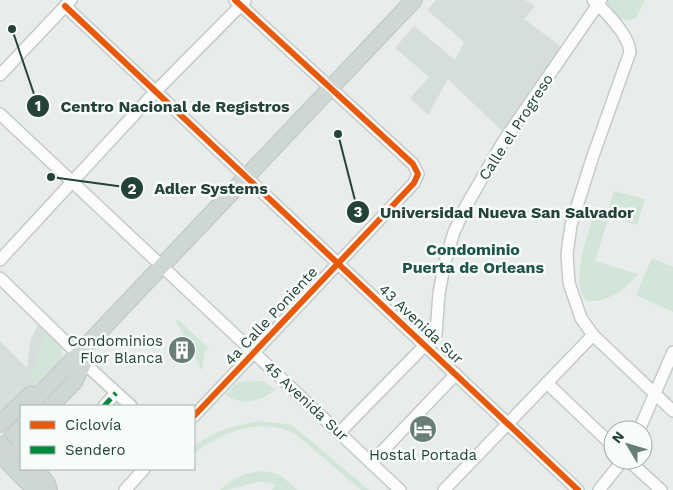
<svg xmlns="http://www.w3.org/2000/svg" width="673" height="490" font-family="'Work Sans',sans-serif">
<rect width="100%" height="100%" fill="#e8edeb"/>
<g fill="#d6dedb">
<polygon points="436,0 525,0 535,6 524,19 563,48 505,134 448,79 428,115 410,98 429,77 395,48 414,26 455,60 464,42 427,10"/>
<polygon points="38,325 62,348 62,356 58,363 0,421 0,341 27,368 31,338"/>
</g>
<g fill="#d1e6d8">
<path d="M607 0H645L636 18C622 24 608 15 607 0Z"/>
<polygon points="614,191 645,199 637,225 607,215"/>
<path d="M594 214 608 219 595 261 638 274C625 290 608 303 586 301 570 282 587 236 594 214Z"/>
<polygon points="652,258 673,267 673,312 636,295"/>
<polygon points="178,320 209,348 204,353 202,371 176,321"/>
<polygon points="45,332 62,348 62,356 40,381 30,379"/>
<path d="M264 381 275 390C258 403 243 406 225 395L238 382Z"/>
<path d="M262 421 292 425 369 490H361L298 436C266 415 221 431 194 454V446C215 431 236 424 262 421Z"/>
<path d="M264 471 280 475 297 490H272L276 485C257 476 240 490 220 490 233 478 246 472 264 471Z"/>
</g>
<g fill="none" stroke-linecap="round" stroke-linejoin="round">
<g stroke="#c5cac8" stroke-width="14">
<g id="minor">
<path d="M593 0C605 11 629 35 630 52L593 156 571 225 567 254 569 283 581 318 593 335 673 411"/>
<polyline points="65,6 578,490"/>
<polyline points="0,75 71,0"/>
<polyline points="0,114 400,490"/>
<polyline points="0,260 156,91 245,1"/>
<polyline points="0,278 78,354"/>
<polyline points="84,363 131,406"/>
<polyline points="547,383 613,446"/>
<polyline points="104,406 116,393"/>
<polyline points="194,416 414,183 418,174 413,164 235,0"/>
<polyline points="639,430 673,352"/>
<polyline points="339,433 436,334 439,293 445,262 454,232 466,206 503,142 601,0"/>
<polyline points="628,460 661,490"/>
<polyline points="371,463 456,374"/>
<polyline points="125,490 144,469"/>
<polyline points="444,490 593,335"/>
<polyline points="599,490 623,460"/>
</g>
</g>
<g stroke="#c3ccc9" stroke-width="18">
<g id="major">
<polyline points="29,406 414,0"/>
<polyline points="51,406 74,382 84,363"/>
<polyline points="0,424 31,394"/>
<polyline points="21,439 16,447 21,454"/>
<polyline points="0,451 21,428"/>
<polyline points="0,454 35,490"/>
<polyline points="35,469 47,483 49,490"/>
</g>
</g>
<use href="#minor" stroke="#fcfcfc" stroke-width="11"/>
<use href="#major" stroke="#cfd7d5" stroke-width="15"/>
<g stroke="#c3ccc9" stroke-width="18" stroke-linecap="butt">
<polyline id="major-bridge" points="0,443 7,450"/>
</g>
<use href="#major-bridge" stroke="#cfd7d5" stroke-width="15"/>
<polyline stroke="#00873e" stroke-width="5" stroke-dasharray="10 5" stroke-linecap="butt" points="104,406 116,393"/>
<g stroke="#f7fbf9" stroke-width="9">
<g id="cycleway">
<polyline points="65,6 578,490"/>
<polyline points="194,416 414,183 418,174 413,164 235,0"/>
</g>
</g>
<use href="#cycleway" stroke="#e8590c" stroke-width="6"/>
</g>
<defs>
<g id="building-disc" transform="scale(1.4375)"><circle r="9.5" fill="#697e78" stroke="#f7fbf9"/><path d="M-4-6H4V6H1V3H-1V6H-4ZM-2.5-4.3h1.7v1.8h-1.7ZM.8-4.3h1.7v1.8H.8ZM-2.5-1h1.7V.8h-1.7ZM.8-1h1.7V.8H.8Z" fill="#fff"/></g>
<g id="hotel-disc" transform="scale(1.4375)"><circle r="9.5" fill="#697e78" stroke="#f7fbf9"/><path d="M-6-4.5h1.5V1H6V5H4.5V3h-9V5H-6ZM-4 0a1.8 1.8 0 1 1 3.6 0ZM.5 0V-2.5h3Q6-2.5 6 0Z" fill="#fff"/></g>
</defs>
<g fill-rule="evenodd">
<use href="#building-disc" x="182" y="350"/>
<use href="#hotel-disc" x="423" y="429"/>
</g>
<g text-anchor="middle" dominant-baseline="central" stroke-width="5" stroke-linejoin="round" paint-order="stroke">
<g font-size="15" fill="#24423a" stroke="#f7fbf9">
<text transform="translate(516 127) rotate(-57)">Calle el Progreso</text>
<text transform="translate(271 316) rotate(-47)">4a Calle Poniente</text>
<text transform="translate(421 324) rotate(43)">43 Avenida Sur</text>
<text transform="translate(306 401) rotate(43)">45 Avenida Sur</text>
</g>
<g font-size="15" fill="#24423a" stroke="#f7fbf9" text-anchor="end">
<text x="163" y="341">Condominios<tspan x="163" dy="17">Flor Blanca</tspan></text>
<text x="423" y="455" text-anchor="middle">Hostal Portada</text>
</g>
<g font-size="16" font-weight="bold" fill="#1f5548" stroke="#f7fbf9">
<text x="473" y="249">Condominio<tspan x="473" dy="18">Puerta de Orleans</tspan></text>
</g>
</g>
<path fill="none" stroke="#24423a" stroke-width="2" d="M12 29L38 106M51 177L132 188M338 134L358 212"/>
<g fill="#24423a" stroke="#f7fbf9" stroke-width="2">
<circle cx="12" cy="29" r="5"/>
<circle cx="51" cy="177" r="5"/>
<circle cx="338" cy="134" r="5"/>
<circle cx="38" cy="106" r="12"/>
<circle cx="132" cy="188" r="12"/>
<circle cx="358" cy="212" r="12"/>
</g>
<g font-size="15" text-anchor="middle" font-weight="bold" fill="#fff">
<text x="38" y="111">1</text>
<text x="132" y="194">2</text>
<text x="358" y="217">3</text>
</g>
<g font-size="16" text-anchor="middle" font-weight="bold" fill="#24423a" stroke="#f7fbf9" stroke-width="5" stroke-linejoin="round" paint-order="stroke">
<text x="175" y="112">Centro Nacional de Registros</text>
<text x="211" y="194">Adler Systems</text>
<text x="507" y="218">Universidad Nueva San Salvador</text>
</g>
<rect x="20" y="405" width="175" height="65" fill="#f7fbf9" stroke="#a3b1ad"/>
<rect x="30" y="421" width="25" height="8" fill="#e8590c" stroke="#a3b1ad"/>
<text x="65" y="430" font-size="15" fill="#24423a">Ciclovía</text>
<rect x="30" y="446" width="25" height="8" fill="#00873e" stroke="#a3b1ad"/>
<text x="65" y="455" font-size="15" fill="#24423a">Sendero</text>
<g transform="translate(628 445) rotate(308)"><circle r="24" fill="#f7fbf9" stroke="#a3b1ad"/>
<path d="M0-4L9 19L0 12L-9 19Z" fill="#697e78"/>
<text y="-8" font-size="14" font-weight="bold" text-anchor="middle" fill="#24423a">N</text>
</g>
</svg>
